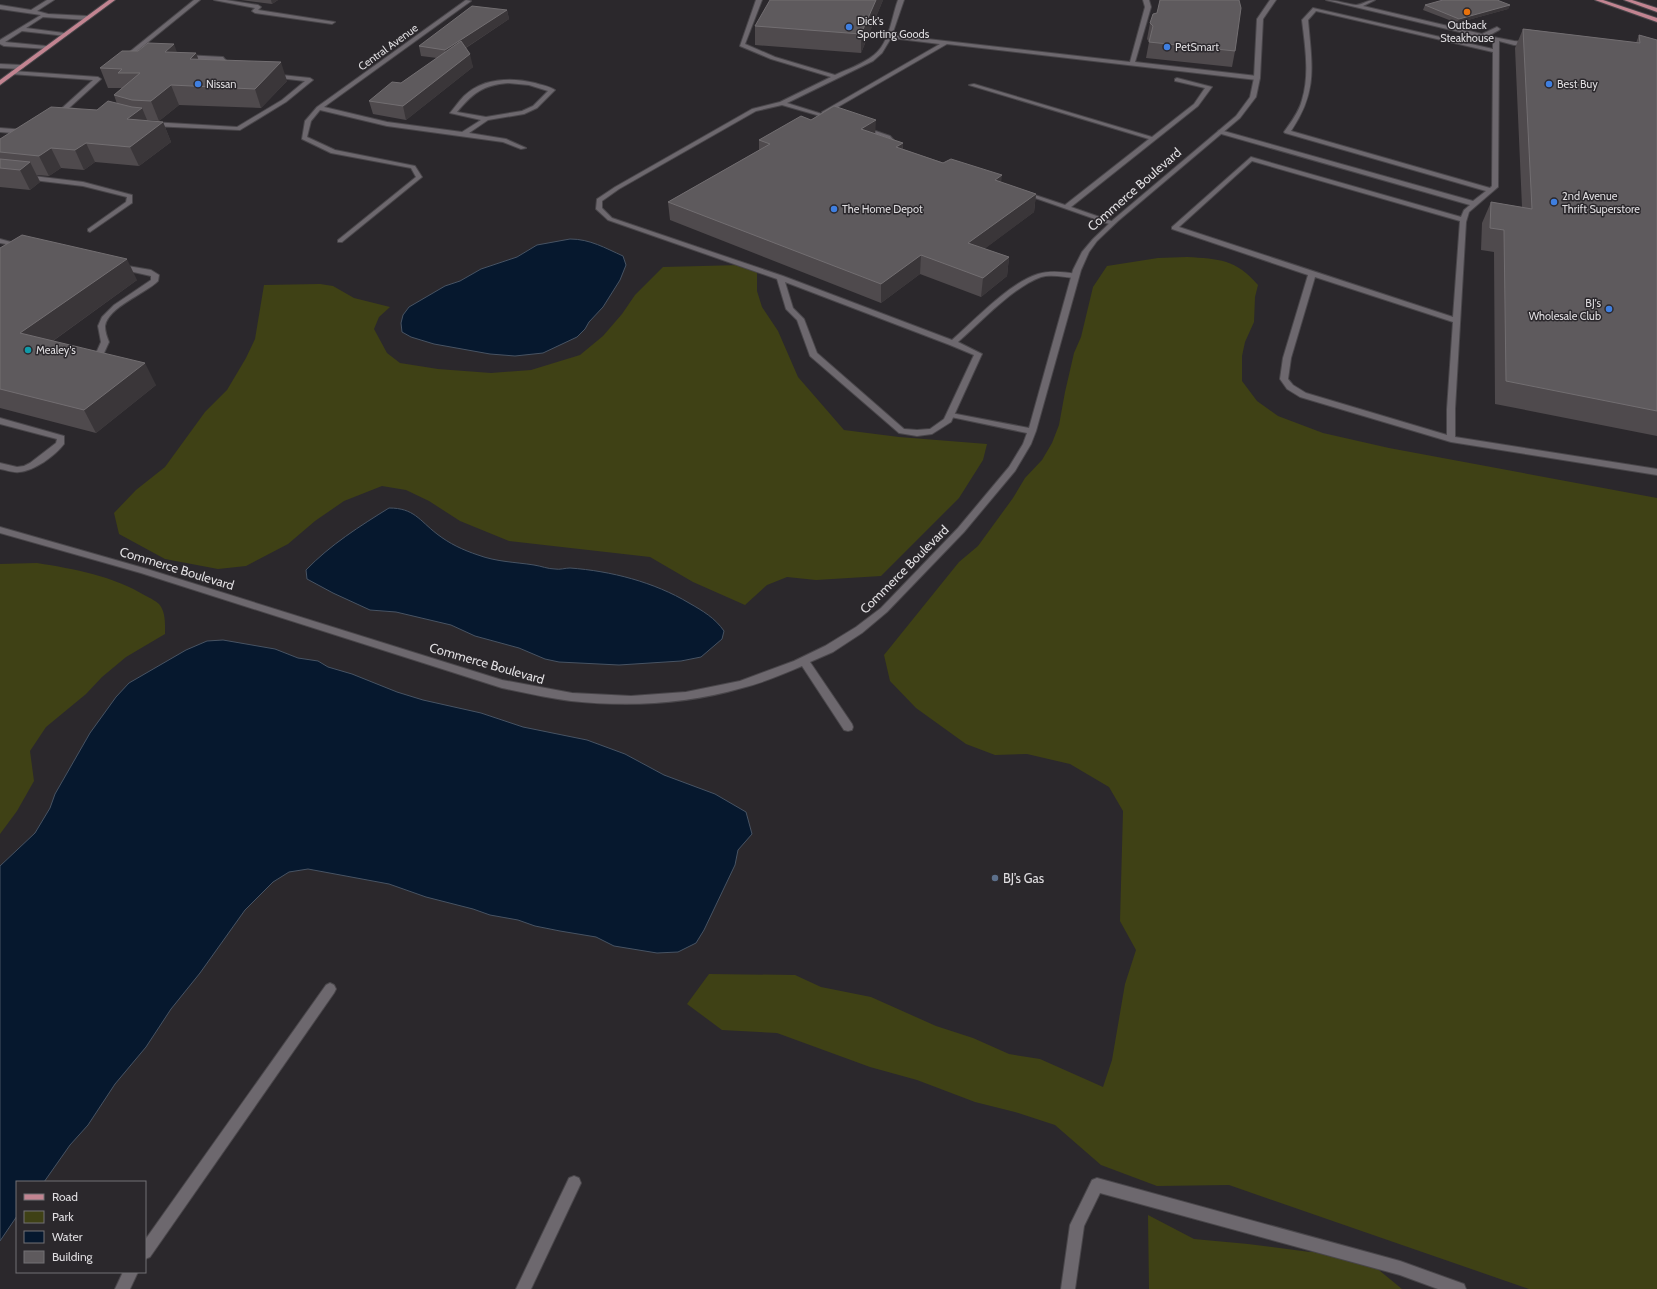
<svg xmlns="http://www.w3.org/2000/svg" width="1657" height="1289" font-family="Cabin,sans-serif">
<rect width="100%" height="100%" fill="#2b282c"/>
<g fill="#3f4115">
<path d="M1187 257C1219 259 1236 259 1258 285L1255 297 1254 322 1245 342 1242 356V381L1257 401 1278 416 1323 433 1389 448 1657 498V1289H1529L1229 1185 1157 1186 1101 1165 1055 1125 1015 1112 975 1102 917 1080 870 1067 777 1033 722 1030 687 1004 709 974 795 975 821 987 871 997 936 1026 973 1038 1009 1054 1040 1059 1103 1087 1112 1060 1125 984 1136 950 1120 921 1123 811 1109 787 1070 764 1027 754 995 755 966 744 916 708 890 681 884 655 959 562 978 546 1013 498 1025 478 1042 460 1052 443 1059 425 1065 392 1074 353 1081 337 1093 287 1107 266 1158 258Z"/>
<polygon points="741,265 757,272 757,291 762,307 778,331 798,377 844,430 899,437 987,444 983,460 959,498 881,576 816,580 787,577 767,585 745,605 693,582 650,557 509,541 460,521 429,501 406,490 382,486 344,501 315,521 288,544 246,566 218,569 165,559 119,534 114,513 136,490 165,467 205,412 227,390 246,358 255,339 264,285 320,284 333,286 354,298 390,307 379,317 374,329 387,353 400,363 438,369 491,373 531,370 580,355 603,336 622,314 635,295 663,267"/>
<path d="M37 563C75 569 113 576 146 596 150 598 156 601 159 604 166 612 165 625 165 634L126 657 102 677 86 694 46 727 30 751 34 781 17 811 0 834V564Z"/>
<polygon points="1148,1215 1194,1239 1248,1244 1310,1252 1340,1251 1374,1266 1402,1289 1149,1289"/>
</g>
<g fill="#06182e" stroke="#475363">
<path d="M570 239C590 239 605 248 623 256L626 265 620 280 603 307 589 322 585 329 577 337 543 353 515 356 490 354 434 344 411 337 402 332 401 323 403 315 409 307 445 286 460 281 481 269 517 257 537 245Z"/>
<path d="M389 508C414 508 419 520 437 534 450 544 463 550 478 555 497 562 515 562 534 565 541 566 548 569 555 569 560 570 565 568 570 568 611 571 654 582 689 603 703 611 715 618 724 631L722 639 701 657 681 661 619 665 559 662 545 659 519 648 475 636 451 625 396 612 370 610 333 593 307 579 306 570C330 545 360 526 389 508Z"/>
<polygon points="223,640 275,649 298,658 318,661 328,667 352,674 397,692 423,700 481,713 523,727 587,740 625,754 664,775 715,794 746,812 752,834 738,850 735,865 704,930 696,943 678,952 657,953 614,946 596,937 560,931 535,926 518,920 490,915 473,909 426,897 389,884 308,869 289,872 273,882 245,910 200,973 171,1009 146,1047 115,1084 88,1125 70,1145 44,1182 17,1182 17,1216 0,1241 0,866 35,833 50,808 55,794 90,733 116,697 129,683 186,650 207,641"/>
</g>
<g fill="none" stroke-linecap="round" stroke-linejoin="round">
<g stroke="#49464a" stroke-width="2">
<g id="lane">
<polygon points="47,0 54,0 37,11 48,14 87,16 90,18 87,20 43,17 26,28 64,33 67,35 66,36 22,31 5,42 46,46 49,48 48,49 4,46 0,44 0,40 41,15 0,9 0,5 31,10"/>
<polygon points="194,0 200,0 126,60 122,60 122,58"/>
<polygon points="214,0 226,0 258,5 261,7 258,10 335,22 332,24 255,13 252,11 255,8"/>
<path d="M466 0 471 1 324 107 387 122 462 132 481 120 450 113C455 107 459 101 464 96 482 78 512 77 535 83 541 85 549 86 555 90L537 108 524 114 488 120 469 133 506 139 526 148 521 149 503 142 387 126 320 110 311 121 307 137 335 150 415 166 422 177 342 242H338V240L416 177 411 168 331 153 302 139 305 121 317 107ZM508 83 529 85 548 91 533 106 522 111 486 117 457 112C473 93 483 85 508 83Z"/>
<path d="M756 0H762L745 44 775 57 835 75C848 69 863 64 874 55 890 42 891 19 898 0H904L892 35 1130 62 1145 7 1143 0H1149L1151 7 1135 62 1257 76 1260 78 1257 80 947 44 824 115 834 118V120L782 105 756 111 619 189 602 201V208L612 218 783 276 952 340C975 320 1009 283 1038 274 1050 270 1065 272 1078 274V278H1075C1064 277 1051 274 1041 277 1013 287 980 323 958 342L982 354 951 422 932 434 917 436 899 433 810 356 797 320 786 309 777 279 608 220 596 209 597 199 615 187 752 109 780 102 831 77 771 59 740 46ZM891 38 940 44 822 112V114L787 103 873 61 882 53ZM785 282 950 345 974 355 944 419 930 429 917 430 904 429 817 353 804 319 793 308Z"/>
<path d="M1326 0C1337 0 1346 4 1356 5 1362 5 1367 0 1375 0L1363 6 1482 34 1497 27 1500 29 1499 30 1488 36 1514 41 1532 43V45L1530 46 1514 45 1499 41 1498 187 1469 212 1466 222 1455 409V437L1657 469V475L1451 442 1300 397 1287 389 1280 379 1283 358 1308 275 1172 229V227L1251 157 1461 217 1464 210 1470 205 1218 133V131L1220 130 1473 201 1486 191 1285 133 1284 132C1291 122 1299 112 1302 100 1310 74 1305 46 1302 20L1313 8 1493 49V40ZM1316 11 1493 52 1492 186 1490 188 1291 131C1318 91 1312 66 1308 20ZM1252 161 1460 221 1453 317 1179 227ZM1315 277 1453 322 1447 409V435L1306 393 1293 385 1288 379 1291 358Z"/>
<polygon points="185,55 223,57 229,64 237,68 234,70 225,66 221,61 183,58 183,56"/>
<polygon points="0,64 21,65 24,67 21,69 0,68"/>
<polygon points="13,71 98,77 101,79 69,108 76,109 77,110 74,112 61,109 93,80 11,74 11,72"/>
<polygon points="272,74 310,78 313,80 286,102 240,130 151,126 148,124 151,122 237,127 282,100 305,81 270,77 269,76"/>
<polygon points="1177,78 1212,87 1198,106 1071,207 1114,222 1114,224 1112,225 1021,193 1026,192 1065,205 1149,139 969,85 974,84 1152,137 1194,104 1205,88 1175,81 1175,79"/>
<polygon points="864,127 890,136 901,148 896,149 886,138 862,130 862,128"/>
<polygon points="0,128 26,130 29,132 26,134 0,132"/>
<polygon points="0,172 83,182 132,195 132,203 90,232 88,231 88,229 126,202 127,197 83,186 0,176"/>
<polygon points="0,239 11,242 12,249 0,259 0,253 6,248 6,244 0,243"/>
<path d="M116 264 151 270 159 275 158 281C145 294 108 307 105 326 105 332 107 337 109 342L104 353H101L97 351 101 342 98 326 102 317 114 305 151 280V276L116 268Z"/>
<path d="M0 418 64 436V444C55 456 34 471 19 472 13 473 6 470 0 469V463L17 467 24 466 30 463 56 443 57 439 0 424Z"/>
<polygon points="330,983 334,985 336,989 334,993 150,1257 145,1259 145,1240 326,985"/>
<polygon points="574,1176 579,1178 581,1183 531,1289 516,1289 569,1178"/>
<polygon points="1097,1178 1400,1261 1464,1284 1466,1289 1438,1289 1400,1275 1100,1193 1084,1226 1075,1289 1061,1289 1070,1225 1092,1180"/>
<polygon points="123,1272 138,1272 130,1289 115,1289"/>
</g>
</g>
<g stroke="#49464a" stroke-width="2">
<path id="street" d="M1270 0H1276L1263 19 1260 78 1256 97 1240 118 1118 221 1097 241 1089 252 1081 270 1036 431 1031 444 1015 471 964 532 887 612 862 633 833 652 810 662 852 724 853 727 852 730 848 731 844 730 802 666C783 674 763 683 742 688 688 704 627 707 571 701 547 698 525 693 502 688L141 573 0 533V527L147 569 502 680 572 693 631 696 686 692 740 681 794 661 825 646 856 627 881 608 958 528 1009 467 1023 444 1027 433 951 417 947 415 951 413 1029 428 1073 270 1082 252 1093 239 1114 219 1236 116 1250 97 1254 78 1257 19Z"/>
</g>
<g stroke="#49464a" stroke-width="2">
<g id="primary">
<polygon points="109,0 115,0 0,85 0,80"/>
<polygon points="1595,0 1603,0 1657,18 1657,22"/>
<polygon points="1624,0 1632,0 1657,8 1657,12"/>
</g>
</g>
<use href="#lane" fill="#6d686e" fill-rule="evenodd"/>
<use href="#street" fill="#6d686e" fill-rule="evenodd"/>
<use href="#primary" fill="#c28491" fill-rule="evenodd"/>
</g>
<g fill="#4f4a4d">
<polygon points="241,0 278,0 272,4"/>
<polygon points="883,0 861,53 755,45 755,26"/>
<polygon points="1160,0 1239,0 1235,51 1232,67 1146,58 1149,42 1147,39 1150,23 1157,13"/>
<polygon points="1425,5 1510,5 1508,9 1457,23 1423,10"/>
<polygon points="507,10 509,19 466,48 473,67 406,120 373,114 369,101 401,83 437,58 421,56 419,46"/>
<polygon points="1523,29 1636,43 1639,35 1657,40 1657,436 1495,404 1494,252 1481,250 1482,223 1491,202 1522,207 1515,48"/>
<polygon points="177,53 196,53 198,59 287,81 261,108 179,105 159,121 147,120 148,121 163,122 171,142 139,166 95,162 84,170 61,168 49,176 37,175 40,182 30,190 0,187 0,139 97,110 117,104 114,95 122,88 108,88 100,68"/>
<polygon points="811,120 876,134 903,143 903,149 1036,194 1034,212 984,249 1009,257 1007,276 981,297 920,274 881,303 670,220 668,202 759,150 759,140"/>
<polygon points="0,248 137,280 53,341 156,385 96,433 0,408"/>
</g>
<g fill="#3a3639">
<polygon points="271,0 278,0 272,4"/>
<polygon points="876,0 883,0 861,53 861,34"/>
<polygon points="1510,5 1508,9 1457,23 1459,19"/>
<polygon points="507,10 509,19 447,60 445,50"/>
<polygon points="174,44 181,63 165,52"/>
<polygon points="196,53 203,72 190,59"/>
<polygon points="470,54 473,67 406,120 403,106"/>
<polygon points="281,62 287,81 261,108 255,89"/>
<polygon points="171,85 179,105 159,121 151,101"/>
<polygon points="142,108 150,127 127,119"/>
<polygon points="876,120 875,137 861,129"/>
<polygon points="163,122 171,142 139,166 130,147"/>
<polygon points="86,143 95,162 84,170 75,150"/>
<polygon points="903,143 902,161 896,147"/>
<polygon points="51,148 61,168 49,176 39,156"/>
<polygon points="30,162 40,182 30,190 20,170"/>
<polygon points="1002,175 1000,193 995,180"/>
<polygon points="1036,194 1034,212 967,262 968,243"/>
<polygon points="921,255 920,274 881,303 881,284"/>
<polygon points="1009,257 1007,276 981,297 983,278"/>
<polygon points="127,259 137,280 33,355 20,333"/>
<polygon points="145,363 156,385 96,433 84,410"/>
</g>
<g fill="#5e5a5d" stroke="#726e71">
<polygon points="770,0 876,0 861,34 755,26"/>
<polygon points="1160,0 1239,0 1241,8 1235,51 1149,42 1153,26 1150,23 1153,14 1157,13"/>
<polygon points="1443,0 1497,0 1510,5 1459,19 1425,5"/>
<polygon points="472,6 507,10 445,50 419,46"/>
<polygon points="1523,29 1640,43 1639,35 1657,40 1657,411 1506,381 1504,230 1490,228 1491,202 1532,209"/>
<polygon points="461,41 470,54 403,106 369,101 392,82 401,83"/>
<polygon points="148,43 174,44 165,52 196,53 190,59 281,62 255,89 171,85 151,101 132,100 114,95 140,73 118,73 122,69 100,68 122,51 138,51"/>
<polygon points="108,101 132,107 142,108 127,119 163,122 130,147 86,143 75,150 51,148 39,156 0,152 0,139 51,107 97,110"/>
<polygon points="834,106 876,120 861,129 903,143 896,147 943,163 951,159 1002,175 995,180 1036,194 968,243 1009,257 983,278 921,255 881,284 668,202 770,144 759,140 801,116 811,120"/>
<polygon points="0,159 30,162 20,170 0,168"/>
<polygon points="22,235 127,259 20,333 145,363 84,410 0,389 0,248"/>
</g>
<circle fill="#e8710a" stroke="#2b282c" stroke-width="1.5" cx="1467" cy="12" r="4"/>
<g fill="#3f7fe0" stroke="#2b282c" stroke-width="1.5">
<circle cx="849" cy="27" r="4"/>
<circle cx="1167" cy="47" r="4"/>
<circle cx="198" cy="84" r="4"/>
<circle cx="1549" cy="84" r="4"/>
<circle cx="1554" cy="202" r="4"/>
<circle cx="834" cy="209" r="4"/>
<circle cx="1609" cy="309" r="4"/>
</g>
<circle fill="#0f9aa8" stroke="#2b282c" stroke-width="1.5" cx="28" cy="350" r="4"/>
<circle fill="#5c6f8a" stroke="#2b282c" stroke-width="1.5" cx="995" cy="878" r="4"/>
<g text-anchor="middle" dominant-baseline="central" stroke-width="3" stroke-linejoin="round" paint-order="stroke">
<g font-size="11" fill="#dfdde0" stroke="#2b282c" text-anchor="start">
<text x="857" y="21">Dick's<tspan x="857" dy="13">Sporting Goods</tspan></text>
<text x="1467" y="25" text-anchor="middle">Outback<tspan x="1467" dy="13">Steakhouse</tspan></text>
<text x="1175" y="47">PetSmart</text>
<text x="206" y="84">Nissan</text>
<text x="1557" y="84">Best Buy</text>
<text x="1562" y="196">2nd Avenue<tspan x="1562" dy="13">Thrift Superstore</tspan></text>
<text x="842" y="209">The Home Depot</text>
<text x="1601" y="303" text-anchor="end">BJ's<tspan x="1601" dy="13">Wholesale Club</tspan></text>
<text x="36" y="350">Mealey's</text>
</g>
<g font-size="11" fill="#dfdde0" stroke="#2b282c">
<text transform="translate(388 47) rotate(-36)">Central Avenue</text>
</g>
<g font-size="13" fill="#dfdde0" stroke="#2b282c">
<text transform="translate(1134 189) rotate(-41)">Commerce Boulevard</text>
<text transform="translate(177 568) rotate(17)">Commerce Boulevard</text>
<text transform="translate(904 569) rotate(-45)">Commerce Boulevard</text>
<text transform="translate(487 663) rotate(16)">Commerce Boulevard</text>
</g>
<g font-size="13" fill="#dfdde0" stroke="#2b282c" text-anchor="start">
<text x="1003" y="878">BJ’s Gas</text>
</g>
</g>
<rect x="16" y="1181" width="130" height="92" fill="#2b282c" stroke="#737074"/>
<rect x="24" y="1194" width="20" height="6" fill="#c28491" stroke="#737074"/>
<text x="52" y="1201" font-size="12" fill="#dfdde0">Road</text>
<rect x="24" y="1211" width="20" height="12" fill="#3f4115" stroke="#737074"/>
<text x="52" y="1221" font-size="12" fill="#dfdde0">Park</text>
<rect x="24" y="1231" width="20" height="12" fill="#06182e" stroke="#737074"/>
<text x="52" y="1241" font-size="12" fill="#dfdde0">Water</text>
<rect x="24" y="1251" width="20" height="12" fill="#5e5a5d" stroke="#737074"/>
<text x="52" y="1261" font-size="12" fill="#dfdde0">Building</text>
</svg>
